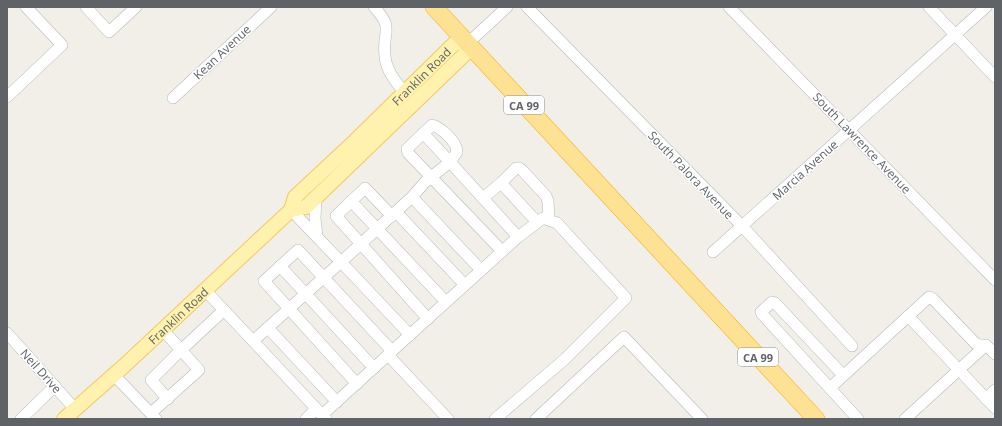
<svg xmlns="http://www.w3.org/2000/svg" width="1002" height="426" font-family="'Open Sans',sans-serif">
<rect width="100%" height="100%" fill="#f1efe8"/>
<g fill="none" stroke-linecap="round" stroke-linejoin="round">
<g stroke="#b5b8bc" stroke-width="12">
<g id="minor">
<polyline points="86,7 109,32 136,7"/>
<path d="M374 7C395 29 382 31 385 56 386 70 395 81 404 92"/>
<polyline points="527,7 742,226 852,346"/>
<polyline points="729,7 995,280"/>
<polyline points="929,7 995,77"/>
<polyline points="468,43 507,7"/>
<polyline points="7,97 62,45 26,7"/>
<polyline points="173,98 271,7"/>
<path d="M423 133 450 162 457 152C457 142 442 128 432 125L410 146 407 149 408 153 502 251"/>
<polyline points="501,183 516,168 519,168 522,170 546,196 548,201 549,220"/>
<polyline points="412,197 481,270"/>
<polyline points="316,198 315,218 317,237"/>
<polyline points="483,198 501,183 537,222"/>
<polyline points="351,201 446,302"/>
<polyline points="396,212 465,285"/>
<polyline points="392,216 365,188 336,216 428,319"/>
<polyline points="713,252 986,7"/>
<polyline points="280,266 374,368"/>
<polyline points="205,290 253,341 341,262 291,210"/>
<polyline points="908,316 995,408"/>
<polyline points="268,328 337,402"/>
<polyline points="7,333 75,409"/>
<polyline points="410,335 341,262 412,197 425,182 450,162 518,237 543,218 557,223 626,298 565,359 495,419"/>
<polyline points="253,341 326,419"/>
<polyline points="392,351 518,237"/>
<polyline points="114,375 156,419"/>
<polyline points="843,375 775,303 772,302 761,312 762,314 858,419"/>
<polyline points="357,384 264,281 298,250 392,351 388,355 448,419"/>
<path d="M830 388 929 297 933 299 976 344C987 346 987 345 995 354"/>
<polyline points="168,399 151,380 181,350 224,310"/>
<polyline points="986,399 995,390"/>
<polyline points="151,413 199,370 163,330"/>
<polyline points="322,415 388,355"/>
<polyline points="21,419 55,386"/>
<polyline points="306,419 316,409"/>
<polyline points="536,419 624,337 702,419"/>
<polyline points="905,419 986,345"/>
</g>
</g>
<g stroke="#f2c960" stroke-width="16">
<g id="major">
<path id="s1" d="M64 419 125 365 291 210 295 197 355 141 455 43H468L466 53 306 207 291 210"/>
</g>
</g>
<g stroke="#f9ab00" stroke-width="18">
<polyline id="highway" points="434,7 816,419"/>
</g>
<use href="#minor" stroke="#fff" stroke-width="11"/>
<use href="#major" stroke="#fff2af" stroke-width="14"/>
<use href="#highway" stroke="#fde293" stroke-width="17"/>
</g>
<g text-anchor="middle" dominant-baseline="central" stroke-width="3" stroke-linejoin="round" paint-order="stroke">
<g fill="#fff" stroke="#8f9295" stroke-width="1">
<rect x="504" y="96" width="40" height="18" rx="3"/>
<rect x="738" y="348" width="40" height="18" rx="3"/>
</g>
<g font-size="11" font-weight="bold" fill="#5f6368">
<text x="524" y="105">CA 99</text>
<text x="758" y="357">CA 99</text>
</g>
<g font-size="12" fill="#5f6368" stroke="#fff">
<text transform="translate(222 52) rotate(-43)">Kean Avenue</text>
<text stroke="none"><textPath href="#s1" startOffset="497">Franklin Road</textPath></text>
<text transform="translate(862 143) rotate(46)">South Lawrence Avenue</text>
<text transform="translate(805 170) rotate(-42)">Marcia Avenue</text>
<text transform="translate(691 175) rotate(46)">South Palora Avenue</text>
<text stroke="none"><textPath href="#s1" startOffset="154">Franklin Road</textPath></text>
<text transform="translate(41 371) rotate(48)">Neil Drive</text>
</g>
</g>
<rect width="1002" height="426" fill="none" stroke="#5f6368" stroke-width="16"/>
</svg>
